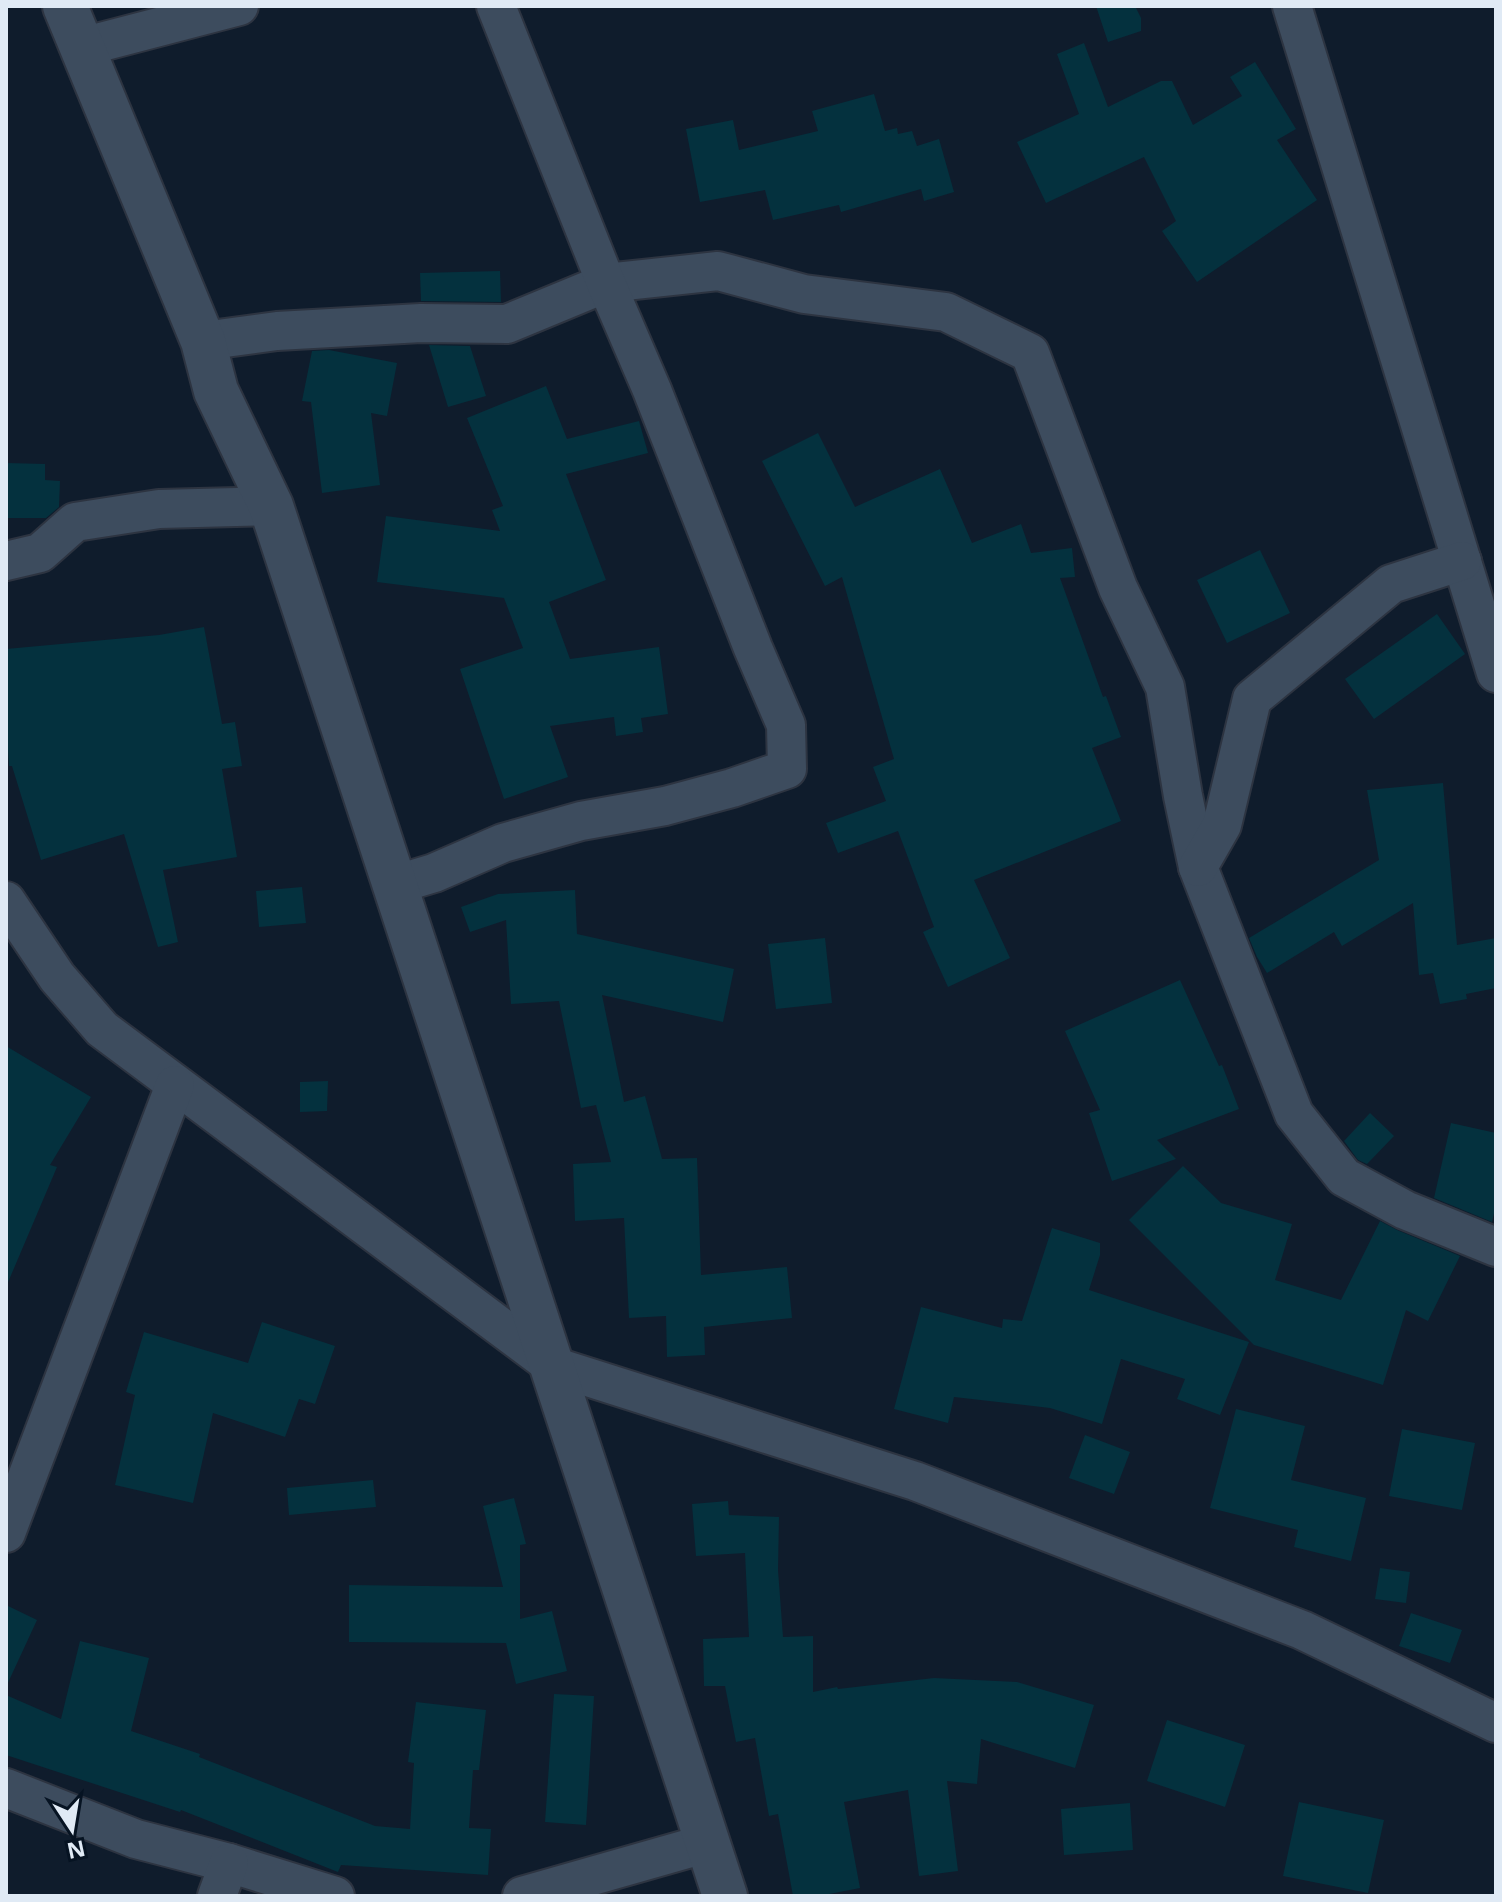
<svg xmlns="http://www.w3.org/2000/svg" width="1502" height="1902" font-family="'Noto Sans',sans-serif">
<rect width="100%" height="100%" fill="#0f1c2c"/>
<g fill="#04313e">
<polygon points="1096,6 1135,6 1141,18 1141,31 1108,42"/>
<polygon points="1084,43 1108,107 1161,81 1172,81 1193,125 1242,96 1230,77 1255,62 1296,129 1277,140 1317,200 1197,282 1162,231 1176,221 1144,157 1046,203 1017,142 1079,114 1057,54"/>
<polygon points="874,94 885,131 897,128 898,134 912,131 917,146 939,139 954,192 924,201 921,189 841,212 839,205 773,220 765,190 700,202 686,129 733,120 739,150 818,131 812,111"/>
<polygon points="500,271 501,302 421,301 420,273"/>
<polygon points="429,345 470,346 486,396 448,407"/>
<polygon points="329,350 397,363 387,416 371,413 380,485 322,493 311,402 302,401 312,351"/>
<polygon points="546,386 567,439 639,421 648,453 566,474 606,580 549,602 570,659 659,647 668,714 641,718 643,732 616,736 614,717 550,726 568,777 504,799 460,669 523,648 504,598 377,582 386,516 500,531 492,510 503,506 467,418"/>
<polygon points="818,433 855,507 940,469 972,543 1021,524 1031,553 1072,548 1075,577 1060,578 1103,697 1106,696 1121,737 1092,748 1121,821 974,880 1010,958 948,987 923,932 934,927 898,831 838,853 826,823 886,801 873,767 894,759 842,577 825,586 762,461"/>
<polygon points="6,463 45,464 45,480 60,481 59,507 46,518 6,518"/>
<polygon points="1260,550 1290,613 1227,643 1197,580"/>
<polygon points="1437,614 1465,654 1374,719 1345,679"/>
<polygon points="204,627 222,724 235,722 242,766 222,769 237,857 163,870 178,942 158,947 124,834 41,860 12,766 9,766 6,718 6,649 159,635"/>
<polygon points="1443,783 1457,945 1496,938 1496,988 1466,994 1467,999 1440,1004 1433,973 1419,975 1413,903 1342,946 1334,932 1267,973 1257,957 1249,938 1379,860 1367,790"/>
<polygon points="302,887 306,923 259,927 256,891"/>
<polygon points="575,890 577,934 734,969 723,1022 602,995 624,1102 645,1096 662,1159 697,1158 701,1275 787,1267 792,1318 704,1327 705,1355 667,1357 666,1316 629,1318 624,1218 575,1221 573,1164 611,1162 596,1105 581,1108 559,1001 511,1004 506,920 470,932 461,907 498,894"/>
<polygon points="825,938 832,1003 776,1009 768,944"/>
<polygon points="1180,980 1219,1066 1222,1065 1239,1109 1157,1140 1176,1159 1112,1181 1089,1113 1100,1110 1065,1031"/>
<polygon points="6,1046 91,1097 50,1165 57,1167 6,1287"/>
<polygon points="328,1081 327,1111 300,1112 300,1082"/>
<polygon points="1370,1113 1394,1136 1367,1164 1358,1160 1344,1141"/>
<polygon points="1451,1123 1496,1133 1496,1205 1492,1222 1434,1198"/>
<polygon points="1183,1166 1221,1203 1292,1224 1275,1280 1341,1300 1380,1221 1397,1230 1460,1256 1428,1321 1406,1310 1383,1385 1254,1345 1129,1220"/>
<polygon points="1052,1228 1100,1243 1100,1255 1089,1290 1249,1342 1220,1415 1177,1399 1185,1379 1121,1359 1102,1424 1050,1408 954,1397 948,1423 894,1409 921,1307 1002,1328 1003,1319 1022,1321"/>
<polygon points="262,1322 335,1346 315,1404 299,1399 285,1437 213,1413 193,1503 115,1485 135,1395 126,1392 144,1332 248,1363"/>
<polygon points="1236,1409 1305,1426 1291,1480 1366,1498 1351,1561 1294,1547 1298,1530 1210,1508"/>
<polygon points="1402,1429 1475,1443 1462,1510 1389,1496"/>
<polygon points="1085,1435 1130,1452 1114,1494 1069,1478"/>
<polygon points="373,1480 376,1507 289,1515 287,1488"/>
<polygon points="514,1498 526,1544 520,1545 520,1619 552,1611 567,1671 516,1684 506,1643 349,1642 349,1585 503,1587 483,1506"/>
<polygon points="728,1501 729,1515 779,1517 778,1570 783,1637 813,1636 813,1692 837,1687 838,1689 934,1678 1017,1682 1094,1705 1075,1768 981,1739 977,1784 947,1781 958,1871 919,1876 908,1790 844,1802 860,1888 819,1896 793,1896 778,1814 769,1816 755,1738 736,1742 725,1686 704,1686 703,1639 749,1637 745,1553 696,1556 692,1504"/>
<polygon points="1380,1568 1410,1572 1406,1603 1375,1599"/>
<polygon points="6,1605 37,1620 6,1687"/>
<polygon points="1411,1613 1462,1630 1450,1663 1399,1646"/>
<polygon points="80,1641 149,1658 131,1731 200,1754 199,1757 375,1826 410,1829 414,1763 408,1762 416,1702 486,1710 479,1770 473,1770 469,1828 491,1829 488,1875 341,1865 338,1872 181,1810 180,1812 6,1755 6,1695 61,1719"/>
<polygon points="554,1694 594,1696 586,1825 545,1822"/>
<polygon points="1167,1720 1245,1745 1225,1807 1147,1781"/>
<polygon points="1299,1802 1384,1820 1368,1893 1283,1876"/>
<polygon points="1130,1803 1133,1850 1064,1855 1061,1809"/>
</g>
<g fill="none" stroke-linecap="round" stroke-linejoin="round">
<g stroke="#2d3441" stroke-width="42">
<g id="street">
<polyline points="1292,6 1496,673"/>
<polyline points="82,47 239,6"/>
<polyline points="203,341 277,331 421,323 507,324 606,283 718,271 804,294 946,312 1030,353 1118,588 1165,687 1183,796 1198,867 1294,1114 1344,1177 1405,1210 1496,1247"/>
<polyline points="6,561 40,553 75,522 159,509 271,506"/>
<polyline points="1198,867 1222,825 1252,699 1391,584 1462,561"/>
<polyline points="394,885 434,873 503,843 581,821 665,806 732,788 787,769 786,725 753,648 652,390 606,283 496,6"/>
<polyline points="6,901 57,977 102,1029 553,1366 915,1481 1302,1630 1496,1723"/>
<polyline points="6,1533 175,1085"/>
<polyline points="6,1788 136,1839 229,1863 335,1896"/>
<polyline points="217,1896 229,1863"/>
<polyline points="522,1896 708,1843"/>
</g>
</g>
<g stroke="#2d3441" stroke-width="48">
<polyline id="secondary" points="65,6 203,341 216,391 271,506 725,1896"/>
</g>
<use href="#street" stroke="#3d4c5e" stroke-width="38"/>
<use href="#secondary" stroke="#3d4c5e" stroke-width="44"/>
</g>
<rect width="1502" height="1902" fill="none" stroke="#e0eaf5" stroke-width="16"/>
<g transform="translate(72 1830) rotate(168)" stroke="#061322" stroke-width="6" paint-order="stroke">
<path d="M0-6L14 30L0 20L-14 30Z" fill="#e0eaf5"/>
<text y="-12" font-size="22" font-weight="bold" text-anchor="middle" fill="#e0eaf5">N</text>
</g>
</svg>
